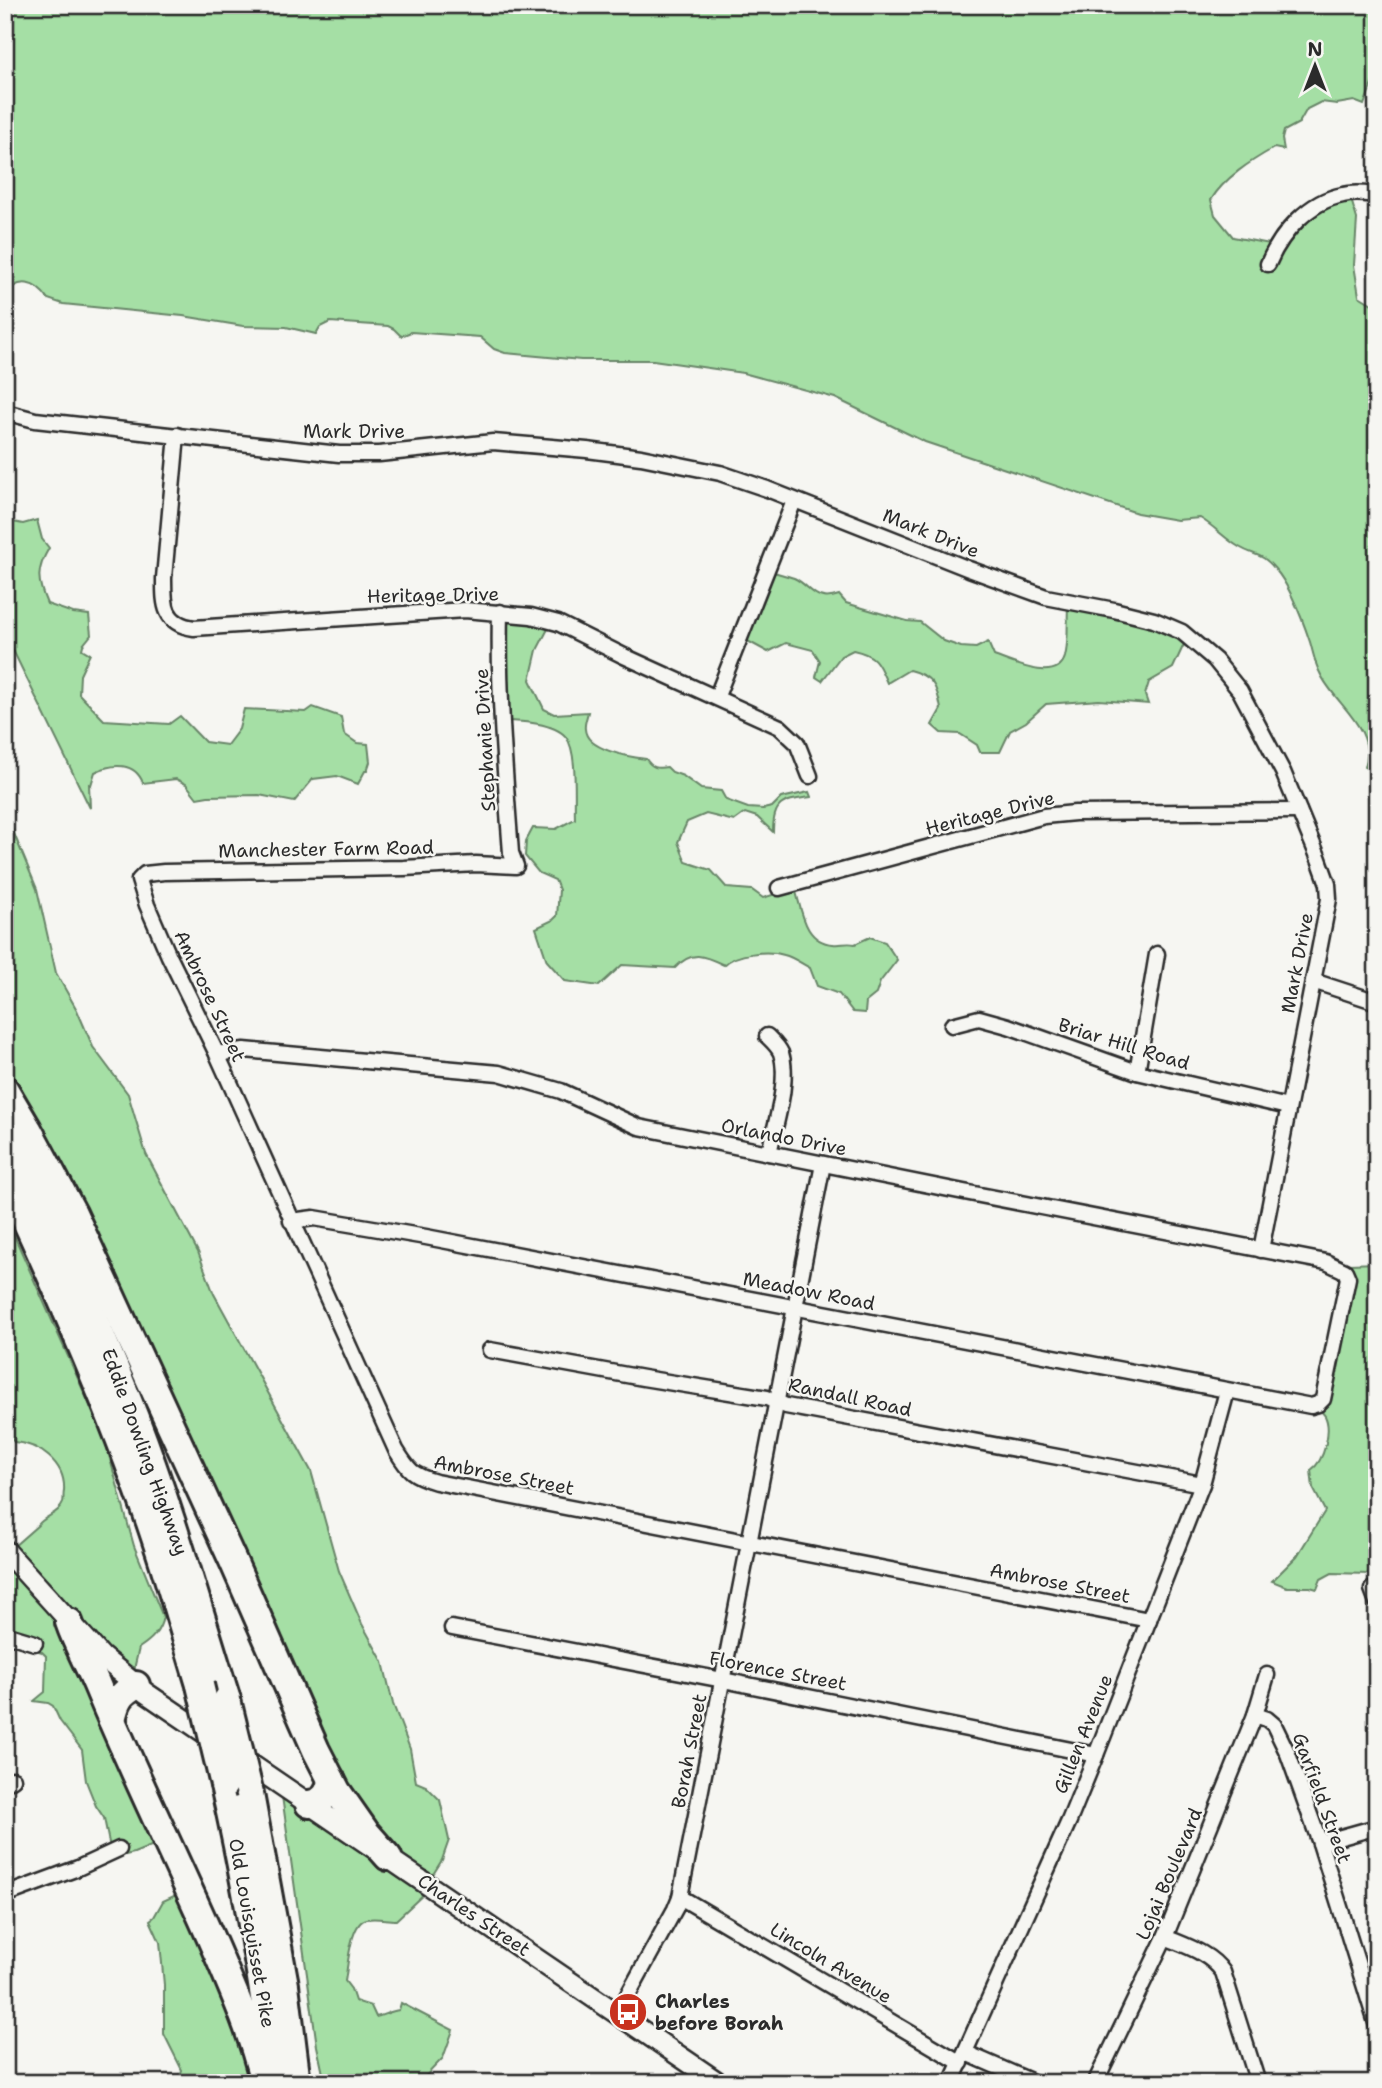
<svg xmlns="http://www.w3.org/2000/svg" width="1382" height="2088" font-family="'Shantell Sans',sans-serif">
<rect width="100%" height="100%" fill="#f6f6f2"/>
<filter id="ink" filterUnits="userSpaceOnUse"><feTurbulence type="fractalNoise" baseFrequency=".0143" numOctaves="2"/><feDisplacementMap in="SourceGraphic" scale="14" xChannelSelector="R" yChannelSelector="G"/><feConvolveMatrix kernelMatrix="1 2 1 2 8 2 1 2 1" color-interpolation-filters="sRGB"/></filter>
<g filter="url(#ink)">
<g fill="#a5dfa5" stroke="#688568" stroke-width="2">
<path d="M5 5H1377V71L1364 105 1354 101 1337 104 1321 102 1307 109 1299 123 1284 131 1282 139 1284 150 1274 148C1251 161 1224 178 1211 200L1215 215 1233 237 1275 245 1289 226 1350 196 1357 219 1354 265 1359 296 1377 307V797L1372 795 1370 772 1365 767C1377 728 1334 704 1320 673 1315 664 1313 652 1310 642 1303 621 1290 586 1275 569 1261 552 1256 557 1239 547 1225 539 1214 526 1200 518L1177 520 1137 513 925 442 835 398 743 373 653 360H581L505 353 494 349 480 337 411 332 401 336 394 329 388 326 330 322 320 327 316 334 286 327 243 326 183 316 63 304 48 299C36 282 19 276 5 295Z"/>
<path d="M5 515 8 521 23 524 37 520 42 539 49 548C36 570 37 581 47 604L73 613 89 615 91 635 83 645 82 649 90 654 80 675 79 694 104 720 169 724 180 716 205 742 227 745 239 729 244 709 306 712 313 707 341 717 344 734 357 743 368 744 370 762 367 771H365L358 784 337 776 313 779 294 802 259 795 208 796 197 798 186 784 176 779 143 783C135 762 113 763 95 772L91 785 89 784 90 808 5 634Z"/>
<path d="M767 570C776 573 785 575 794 578 811 586 815 604 839 595L846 603 907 621 920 622 944 641 961 647 976 648 988 642 994 656C1011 662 1057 684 1065 657 1069 642 1067 622 1068 607L1123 614 1186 640 1173 668 1149 682 1145 695 1148 704 1099 700 1046 704 1026 722 1010 731 1000 752H980L977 745 960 734 941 733 932 725 941 709C937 686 933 676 909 670L887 683C878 662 876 655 853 650L841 656 822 681 816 677 820 661 813 650 786 643 768 652 742 638Z"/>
<path d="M503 619 550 625 537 650 530 680 544 709 554 714 588 712C587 717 584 724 585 729 586 750 630 757 646 759 652 768 657 769 667 767L672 772 683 776 701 789 721 791 726 800 748 808 763 809 772 807 781 798 809 792 811 797C783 801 773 801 773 832L757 817 745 813 734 821 706 814 687 822 678 842 686 862 711 870 727 888 752 890 763 898 795 888C802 911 804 942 833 944 841 945 847 942 855 944L870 937 885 942 897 960 880 982 876 994 866 1002 865 1013 853 1012 839 994 817 986 810 968C802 964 793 957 784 955 768 950 736 953 724 965 703 955 692 950 675 968L622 965 599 986 565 981 547 961 536 928 553 920 557 916 559 890 555 880 539 873 525 856 526 841 533 828 556 829 575 819C574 800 578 752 566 737 555 723 521 721 503 721Z"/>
<path d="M5 812 37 889 56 973 77 1010 93 1047 128 1094 146 1154 198 1252 214 1294 311 1471 339 1571 362 1624 383 1662 393 1704 410 1749 416 1782 426 1786 440 1800 449 1840 442 1860 427 1884V1891L396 1920C387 1920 376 1917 367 1919 350 1922 348 1966 345 1981L351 1989 355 2001 371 2006 376 2017C385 2015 390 2011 399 2010L401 2003 453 2030 443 2058 419 2083H325L317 2046 281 1789 333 1806 5 1089Z"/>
<path d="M5 1215 104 1437 134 1546 163 1617C160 1632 151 1640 139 1648L135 1665 134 1686 112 1689 161 1842 134 1853 112 1858 104 1818 96 1806 86 1781 82 1750 60 1721 53 1706 48 1703 34 1701 45 1692 46 1656 42 1652 5 1640V1554L38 1525C44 1516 59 1514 63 1503 64 1499 63 1495 64 1491 66 1463 39 1444 14 1442L5 1428V1337L11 1330 5 1321Z"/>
<path d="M1377 1263V1587L1369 1574 1332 1573 1321 1579 1317 1589 1310 1587H1287L1272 1581 1297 1556 1325 1511 1313 1488 1311 1470C1324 1462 1332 1430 1325 1416 1323 1413 1320 1410 1317 1407L1344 1268 1349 1264Z"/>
<polygon points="189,1889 263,2083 177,2083 182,2070 164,2034 164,1985 160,1942 150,1920 154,1917 163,1901"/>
</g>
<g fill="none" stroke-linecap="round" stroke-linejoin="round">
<g stroke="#2b2b2b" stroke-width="19">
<g id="street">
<path d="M1268 264C1281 233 1309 201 1343 195 1355 192 1366 194 1377 195"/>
<polyline points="5,412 35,420 339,454 379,454 493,442 587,450 641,457 720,473 767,489 969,569 1046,597 1114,610 1154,620 1182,632 1215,660 1240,691 1283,772 1319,859 1328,884 1329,899 1261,1250"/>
<path d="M177 435 164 578C164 603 163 624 194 628L465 610 531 616 558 623 624 656 780 727 797 743 810 776"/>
<path d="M500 612C498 692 505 772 511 853L516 866 476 864 404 868 164 872 145 874 139 880 147 905 169 956 217 1054 396 1450C409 1471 412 1475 436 1482L1149 1620"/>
<polyline points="717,696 794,501"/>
<polyline points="779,888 1044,816 1075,813 1299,811"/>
<polyline points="1313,981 1377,1002"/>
<polyline points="952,1025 979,1018 1008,1026 1137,1072 1288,1107"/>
<path d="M767 1036C772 1041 778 1046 781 1053 790 1080 775 1125 769 1153"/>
<polyline points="217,1054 244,1050 499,1073 561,1091 639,1127 964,1192 1326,1262 1345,1271 1348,1278 1323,1399 1318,1404 1311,1406 426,1237 314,1218 291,1221"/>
<polyline points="1137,1072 1157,954"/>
<polyline points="490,1350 643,1378 767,1398 786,1406 1202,1484"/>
<polyline points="1372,1589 1377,1602"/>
<polyline points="452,1628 723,1680 1096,1755"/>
<polyline points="5,1634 35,1643"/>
<polyline points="1255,1715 1267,1719 1274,1725 1288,1754 1320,1843 1377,2026"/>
<polyline points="5,1784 13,1779"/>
<polyline points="1320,1843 1377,1827"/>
<polyline points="5,1895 78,1868 119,1849"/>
<polyline points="680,1897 961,2063"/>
<path d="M1165 1937C1186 1946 1210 1953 1223 1972L1258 2083"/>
<polyline points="618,2013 675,1909 680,1897 823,1164"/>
<polyline points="966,2053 1035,2083"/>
<polyline points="951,2083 1069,1821 1096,1755 1202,1484 1227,1391"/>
<polyline points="1095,2083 1165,1937 1255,1715 1267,1675"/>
</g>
</g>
<g stroke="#2b2b2b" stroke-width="24">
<polyline id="secondary" points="5,1550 101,1656 146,1693 719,2083"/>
</g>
<g stroke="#2b2b2b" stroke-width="32">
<g id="highway">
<polyline points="5,1090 28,1129 73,1213 233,1561 316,1750 337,1791 365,1831 388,1857"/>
<path d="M5 1122C49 1220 96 1318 135 1418 171 1511 197 1605 227 1700"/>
<path d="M5 1175C54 1281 102 1388 141 1497 164 1559 181 1622 200 1685"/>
<path d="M69 1622C77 1646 90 1667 99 1690 135 1777 177 1861 215 1948 234 1992 253 2035 264 2083"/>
<path d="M112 1720C116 1702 119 1694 136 1685"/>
<path d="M224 1785C245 1878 261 1971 274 2065"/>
<polyline points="250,1794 285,1985 297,2083"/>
<path d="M309 1804C323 1803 330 1793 331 1779"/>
</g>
</g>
<use href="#street" stroke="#f6f6f2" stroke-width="14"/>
<use href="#secondary" stroke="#f6f6f2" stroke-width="19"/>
<use href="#highway" stroke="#f6f6f2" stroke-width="26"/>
<g stroke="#2b2b2b" stroke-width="32" stroke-linecap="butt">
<g id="highway-bridge">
<polyline points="200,1685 224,1785"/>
<polyline points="227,1700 250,1794"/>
</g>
</g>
<use href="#highway-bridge" stroke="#f6f6f2" stroke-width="26"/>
</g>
</g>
<defs>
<g id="bus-disc" transform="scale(2.0125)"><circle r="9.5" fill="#c8321e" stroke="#f6f6f2"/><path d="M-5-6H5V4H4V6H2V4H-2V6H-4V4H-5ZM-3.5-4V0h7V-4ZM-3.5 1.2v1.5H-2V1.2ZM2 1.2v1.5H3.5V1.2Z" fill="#fff"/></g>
</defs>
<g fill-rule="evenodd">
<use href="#bus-disc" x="628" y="2012"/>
</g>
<g text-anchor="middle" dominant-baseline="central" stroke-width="5" stroke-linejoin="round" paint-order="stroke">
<g font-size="19" fill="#2b2b2b" stroke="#f6f6f2">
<text x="354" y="431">Mark Drive</text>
<text transform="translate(931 533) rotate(22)">Mark Drive</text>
<text transform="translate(433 595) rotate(-1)">Heritage Drive</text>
<text transform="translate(485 740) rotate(-93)">Stephanie Drive</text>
<text transform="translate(990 813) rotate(-14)">Heritage Drive</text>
<text transform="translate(326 849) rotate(-1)">Manchester Farm Road</text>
<text transform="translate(1297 963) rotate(-79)">Mark Drive</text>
<text transform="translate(210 996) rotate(65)">Ambrose Street</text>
<text transform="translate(1124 1044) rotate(17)">Briar Hill Road</text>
<text transform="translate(784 1137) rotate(11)">Orlando Drive</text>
<text transform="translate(809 1291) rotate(11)">Meadow Road</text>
<text transform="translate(850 1397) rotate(12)">Randall Road</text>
<text transform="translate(145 1452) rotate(70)">Eddie Dowling Highway</text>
<text transform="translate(504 1475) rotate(11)">Ambrose Street</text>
<text transform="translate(1060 1583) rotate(11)">Ambrose Street</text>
<text transform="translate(778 1671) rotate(11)">Florence Street</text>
<text transform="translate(1083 1734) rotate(-68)">Gillen Avenue</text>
<text transform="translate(689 1751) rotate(-79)">Borah Street</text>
<text transform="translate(1322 1798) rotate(70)">Garfield Street</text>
<text transform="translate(1169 1874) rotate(-67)">Lojai Boulevard</text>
<text transform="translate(474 1915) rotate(34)">Charles Street</text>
<text transform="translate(252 1933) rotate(80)">Old Louisquisset Pike</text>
<text transform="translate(831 1963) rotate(31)">Lincoln Avenue</text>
</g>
<g font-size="19" font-weight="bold" fill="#2b2b2b" stroke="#f6f6f2" text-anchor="start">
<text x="655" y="2001">Charles<tspan x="655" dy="22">before Borah</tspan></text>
</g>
</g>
<rect width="1382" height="2088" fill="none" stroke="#f6f6f2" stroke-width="28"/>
<rect x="14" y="14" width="1354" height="2060" fill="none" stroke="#2b2b2b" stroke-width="2.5" filter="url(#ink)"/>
<g transform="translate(1315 66)" stroke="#f6f6f2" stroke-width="5" paint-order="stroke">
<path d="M0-5L12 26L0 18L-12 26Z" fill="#2b2b2b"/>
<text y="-10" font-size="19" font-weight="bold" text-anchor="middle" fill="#2b2b2b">N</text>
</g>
</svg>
